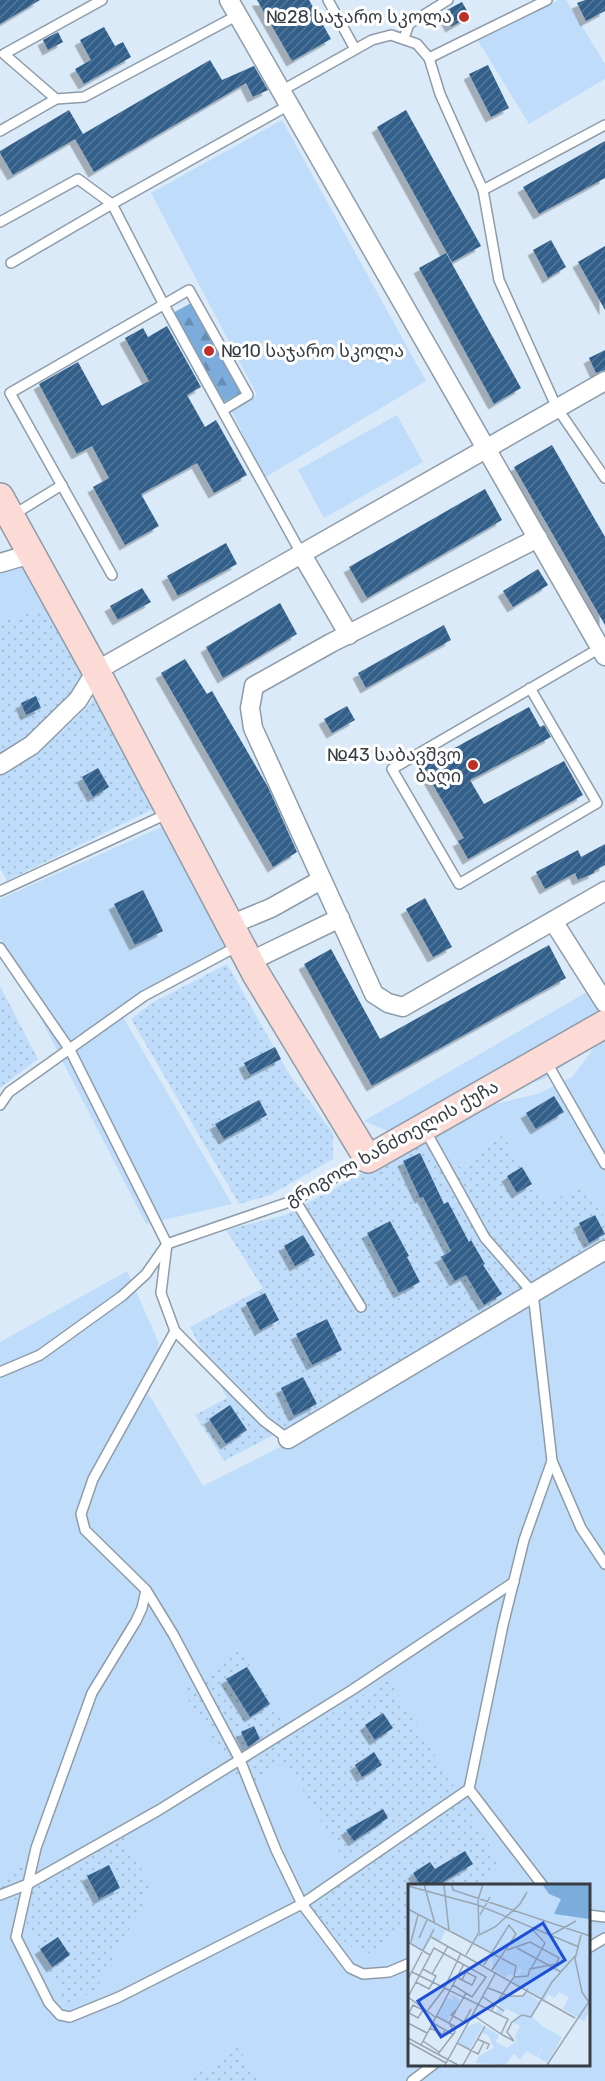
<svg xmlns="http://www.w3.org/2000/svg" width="605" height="2081" font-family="Rubik,'Noto Sans Georgian',sans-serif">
<defs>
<pattern id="forest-firs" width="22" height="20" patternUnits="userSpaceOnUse" patternTransform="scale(1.5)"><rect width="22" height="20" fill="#7bacdc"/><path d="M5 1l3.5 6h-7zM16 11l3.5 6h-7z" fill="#668db4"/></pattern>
<pattern id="garden-dots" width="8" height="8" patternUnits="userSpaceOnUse" patternTransform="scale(1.5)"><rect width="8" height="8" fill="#bfddfa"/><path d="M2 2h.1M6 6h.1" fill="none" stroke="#a5bfd8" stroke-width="1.8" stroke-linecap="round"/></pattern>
<pattern id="building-hatch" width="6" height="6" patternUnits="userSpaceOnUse" patternTransform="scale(1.5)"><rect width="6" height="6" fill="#305f8a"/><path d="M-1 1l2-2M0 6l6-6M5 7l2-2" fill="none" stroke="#557899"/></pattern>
<filter id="shadow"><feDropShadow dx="-5.5" dy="5.5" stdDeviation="0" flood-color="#0004"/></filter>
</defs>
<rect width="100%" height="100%" fill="#dbeaf8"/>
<g fill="#bfddfa" fill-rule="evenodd">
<polygon points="558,0 566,0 605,64 605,79 529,124 477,39"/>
<polygon points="282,120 426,381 264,478 231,410 257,395 151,193"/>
<polygon points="397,415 423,462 324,518 298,470"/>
<polygon points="27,566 48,608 0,622 0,574"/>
<polygon points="168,824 231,946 119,1010 232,1204 146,1224 0,939 0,899"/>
<polygon points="587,992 602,1014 578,1055 544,1079 460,1100 401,1137 364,1121"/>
<polygon points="605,1034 605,1218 582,1184 547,1206 503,1135 446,1176 430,1137 456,1114 540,1093 572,1077"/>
<path d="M605 1261V2081H0V1342L127 1271 159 1343 148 1393 203 1486 294 1440ZM410 1886H588V2064H410Z"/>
</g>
<polygon fill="url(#forest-firs)" points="193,302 244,391 222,403 171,314"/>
<g fill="url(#garden-dots)">
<polygon points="48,608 81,664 82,685 29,736 0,755 0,622"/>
<polygon points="99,695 159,806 7,881 0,868 0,775 63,730"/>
<polygon points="227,964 288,1072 333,1133 333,1159 270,1195 239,1204 131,1019 152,1003"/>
<polygon points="0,986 38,1059 0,1088"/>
<polygon points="503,1135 547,1205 582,1184 605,1218 605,1244 304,1419 224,1461 195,1415 227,1398 190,1327 263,1288 226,1230 285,1215 430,1137 446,1176"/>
<polygon points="240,1650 293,1736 389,1680 455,1788 346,1863 286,1762 244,1788 182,1690"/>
<polygon points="464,1799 501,1867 472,1886 410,1886 410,1926 363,1957 305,1908"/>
<polygon points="119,1829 152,1888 96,1989 67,2007 13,1895 0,1902 0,1879 23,1864 33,1881"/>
<polygon points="237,2047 262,2081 188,2081"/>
</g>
<g fill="url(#building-hatch)" filter="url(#shadow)">
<polygon points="0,0 40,0 0,24"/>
<polygon points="257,0 309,0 331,39 292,61"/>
<polygon points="585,0 605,0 605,11 586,21 577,3"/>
<polygon points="462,2 470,16 451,27 443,12"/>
<polygon points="104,27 115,46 123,42 131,57 84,84 75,69 91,60 80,40"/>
<polygon points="58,32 63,42 48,50 43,40"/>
<polygon points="210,60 222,80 254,66 268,90 253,97 246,83 94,172 75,139 13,175 0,153 0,151 69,110 83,134"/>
<polygon points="488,65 509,108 491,117 469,74"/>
<polygon points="406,110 481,246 452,262 377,127"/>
<polygon points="605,141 605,178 539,214 523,187"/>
<polygon points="551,240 566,267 548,278 533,250"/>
<polygon points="605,246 605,310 578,262"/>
<polygon points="446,253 521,388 494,404 419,268"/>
<polygon points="167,326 201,387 187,395 205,427 216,420 247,475 214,493 197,463 141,494 159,526 125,545 93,487 109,478 92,446 77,454 39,384 78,362 102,406 149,381 125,338 143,328 148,337"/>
<polygon points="605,350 605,370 596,373 589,358"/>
<polygon points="552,445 605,537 605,625 514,467"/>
<polygon points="485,489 502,520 367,598 349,567"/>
<polygon points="226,543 237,564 178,596 167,576"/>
<polygon points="538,569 548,585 513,607 503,591"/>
<polygon points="142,588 151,602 118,620 110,606"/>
<polygon points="280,603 297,634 223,678 206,647"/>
<polygon points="444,625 451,640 366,688 358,673"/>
<polygon points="185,659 207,694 212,691 268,787 297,852 273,867 161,673"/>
<polygon points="36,696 41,708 26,715 21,703"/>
<polygon points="347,706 355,720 332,733 324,719"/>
<polygon points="529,707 540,727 544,725 551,737 470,780 484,804 564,761 583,795 468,859 458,841 464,838 422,766"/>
<polygon points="98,768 109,787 93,797 82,777"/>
<polygon points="605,844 605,865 594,871 594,873 578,880 575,873 545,889 536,872 578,850 581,857"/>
<polygon points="143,890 163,931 135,945 114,904"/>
<polygon points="425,898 452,947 433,957 406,909"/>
<polygon points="549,945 566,978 372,1086 304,964 331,949 380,1039"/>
<polygon points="275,1047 281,1059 250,1075 244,1063"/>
<polygon points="554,1096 564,1112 536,1129 526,1113"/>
<polygon points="259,1100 267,1115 224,1139 215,1124"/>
<polygon points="420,1153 444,1204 448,1202 469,1242 471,1240 485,1264 483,1265 502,1294 484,1305 466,1275 455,1281 441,1257 451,1251 423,1197 420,1198 403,1161"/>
<polygon points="522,1167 532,1184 517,1193 507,1176"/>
<polygon points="595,1215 605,1234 589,1243 579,1223"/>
<polygon points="390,1221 409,1256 407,1257 420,1282 399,1293 367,1233"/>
<polygon points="303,1235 315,1255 295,1266 284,1246"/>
<polygon points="265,1293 279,1320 260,1330 246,1303"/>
<polygon points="327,1319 342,1350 312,1365 296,1334"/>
<polygon points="303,1377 317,1404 294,1416 281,1388"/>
<polygon points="230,1405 247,1430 226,1444 209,1419"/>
<polygon points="247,1667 270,1704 250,1717 226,1679"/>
<polygon points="383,1713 393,1728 375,1740 365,1725"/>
<polygon points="254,1726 260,1739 248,1747 241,1732"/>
<polygon points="374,1752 382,1765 362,1777 355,1765"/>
<polygon points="383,1809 388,1818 354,1841 346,1830"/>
<polygon points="465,1851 473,1864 436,1886 421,1886 413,1873 430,1862 435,1869"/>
<polygon points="109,1865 120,1888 99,1899 87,1876"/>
<polygon points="58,1937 70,1955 52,1967 40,1949"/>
</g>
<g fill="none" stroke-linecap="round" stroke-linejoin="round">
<g stroke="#8e9ca9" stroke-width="12">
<g id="lane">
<polyline points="328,0 355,49"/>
<polyline points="404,38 409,24 448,0"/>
<polyline points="429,58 547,0"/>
<polyline points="281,91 372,40 391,35 417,44 429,58 440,94 483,190 499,280 557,408 605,478"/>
<polyline points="56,99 4,54 102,0"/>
<polyline points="0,131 56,99 84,97 238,15"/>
<polyline points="483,190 605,125"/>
<polyline points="0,222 78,179 112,204 164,305 301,553"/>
<polyline points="11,263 112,204 289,105"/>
<polyline points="13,515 62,485"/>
<polyline points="112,575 10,393 189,290 248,395 223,410"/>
<polyline points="530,688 597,803 459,884 392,769 600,648"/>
<polyline points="0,891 169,813"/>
<polyline points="0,948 70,1050 167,1244 161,1293 175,1331 264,1421 288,1439"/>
<polyline points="546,1061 605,1164"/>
<polyline points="0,1105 9,1092 144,996 238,946"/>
<polyline points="424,1128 485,1238 533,1293 552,1461 581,1528 605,1564"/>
<polyline points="295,1200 361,1307"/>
<polyline points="175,1331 93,1479 81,1514 85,1530 146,1590 142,1608 136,1621 92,1693 36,1848 16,1937 49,2003 60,2015 70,2017 119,1997 302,1904 469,1789 503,1625 524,1540 552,1461"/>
<polyline points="0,1372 40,1355 122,1296 146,1274 167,1244 295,1200 366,1160"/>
<polyline points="146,1590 173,1634 240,1760 276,1850 302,1904 350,1968 363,1974 389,1972 410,1963"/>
<polyline points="469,1789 543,1886"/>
<polyline points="0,1895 28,1884 159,1810 352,1690 514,1582"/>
<polyline points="588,1915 605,1917"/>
<polyline points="588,1948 605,1938"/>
<polyline points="412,2081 434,2064"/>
</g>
</g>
<g stroke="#8e9ca9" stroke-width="21">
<g id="street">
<polyline points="229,0 605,656"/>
<polyline points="538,538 331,643 254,686 250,708 253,728 374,994 388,1003 403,1007 605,891"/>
<polyline points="301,553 349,635"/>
<polyline points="0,563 31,554"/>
<polyline points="0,765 32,745 78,700 96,671 605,381"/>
<polyline points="553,921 605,1003"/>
<polyline points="230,925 271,908 321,880"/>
<polyline points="249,962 340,918"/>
<polyline points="288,1439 605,1250"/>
</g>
</g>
<g stroke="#8e9ca9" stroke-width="30">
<polyline id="secondary" points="0,497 96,671 256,974 368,1159 605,1024"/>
</g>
<use href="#lane" stroke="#fff" stroke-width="9"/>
<use href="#street" stroke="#fff" stroke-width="18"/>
<use href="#secondary" stroke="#fcdad5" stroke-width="27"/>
</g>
<g fill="#bf3128" stroke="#fff" stroke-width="2">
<circle cx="464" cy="17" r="6"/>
<circle cx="209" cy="351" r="6"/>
<circle cx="473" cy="765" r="6"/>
</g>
<g text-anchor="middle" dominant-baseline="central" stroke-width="6" stroke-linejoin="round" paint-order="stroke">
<g font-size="18" fill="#373d43" stroke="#fff" text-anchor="end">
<text x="452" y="17">№28 საჯარო სკოლა</text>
<text x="221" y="351" text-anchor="start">№10 საჯარო სკოლა</text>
<text x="461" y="755">№43 საბავშვო<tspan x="461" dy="21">ბაღი</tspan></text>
</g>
<g font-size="18" fill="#373d43" stroke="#fff">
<text transform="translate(392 1143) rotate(-29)">გრიგოლ ხანძთელის ქუჩა</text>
</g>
</g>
<g transform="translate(408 1884)">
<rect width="182" height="182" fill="#dbeaf8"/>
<path d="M0 0H32L112 20 156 46 159 37 168 38 181 52V128L176 137 155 125 161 113 151 108 147 114 140 110 137 117 104 98 114 86 10 30 8 34 0 31ZM106 0H134L153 15 158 33 171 32 181 35V39L148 32ZM44 111 51 115V120L39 137 29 132 39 114 45 116ZM134 142 154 153 139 179 130 173 137 160ZM77 143 91 151 88 158 99 164 108 157 110 164 97 181 68 179 71 172 86 164 80 151 74 149Z" fill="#bfddfa"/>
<path d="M134 0H181V35L146 30 153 15 141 10Z" fill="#7bacdc"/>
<path d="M71 138 75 142 62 165 50 159 59 143Z" fill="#bfddfa"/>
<path d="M32 0H106L148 32 181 39V52L165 48 167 38 159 37 156 46 110 26 112 22 106 26ZM42 19 54 28 56 25 69 32 56 47 50 45 54 34 38 30ZM0 31 9 35 11 32 38 46 32 58 24 54 16 67 0 57ZM84 70 112 85 110 89 105 92 100 90 98 94 85 85ZM119 108 133 119 124 133 134 142 137 160 129 173 118 167 112 176 106 170 110 164 107 152 112 142 104 138 111 131 98 125 93 131 88 129 95 112 114 113Z" fill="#bfddfa"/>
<path fill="none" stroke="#99a5b0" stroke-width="1.5" d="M16 0 27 40M36 1 41 47M44 1 45 6 182 52M0 2 70 21 171 63M0 25 108 82 106 93 83 127M72 31 82 13M71 51 87 43 112 20 119 8M143 51 168 37M173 51 167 75 174 108 180 117M23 53 167 134M11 54 19 36M0 58 22 71M3 58 10 31M109 64 153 88M99 66 122 58 151 74 148 80 122 85 120 92 106 93M58 71 71 48 70 16 75 0M76 81 101 41 108 50 84 86M123 85 137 59 124 45M4 88 100 135 93 150 65 131M24 90 40 62M49 93 54 96 64 101 68 93 58 88 54 96M0 95 26 45M8 98 21 105 28 92 15 85M80 104 101 112H115L120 105M0 113 26 64 78 93 64 113 45 101M0 113 27 133M75 113 96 127M5 121 15 126 10 134 1 129ZM49 125 43 131 56 138 63 125M20 126 36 105 53 69M28 132 48 143M0 139 19 149M25 139 46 151M41 139 58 109M22 144 36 151V147M93 150 106 157 99 148 104 138 114 131 123 133 144 98 167 72M0 154 50 181M69 155 81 160 79 165M15 157 31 168M0 158 38 179M49 159 70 170 76 158M13 161 56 80M30 170 47 148 41 139M37 181 88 88M55 181 77 142M139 181 182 116"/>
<path fill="#1d4ed8" fill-opacity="0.15" stroke="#1d4ed8" stroke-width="3" d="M135 39 157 76 33 153 10 117Z"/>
<rect width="182" height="182" fill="none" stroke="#373d43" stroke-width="3"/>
</g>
</svg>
